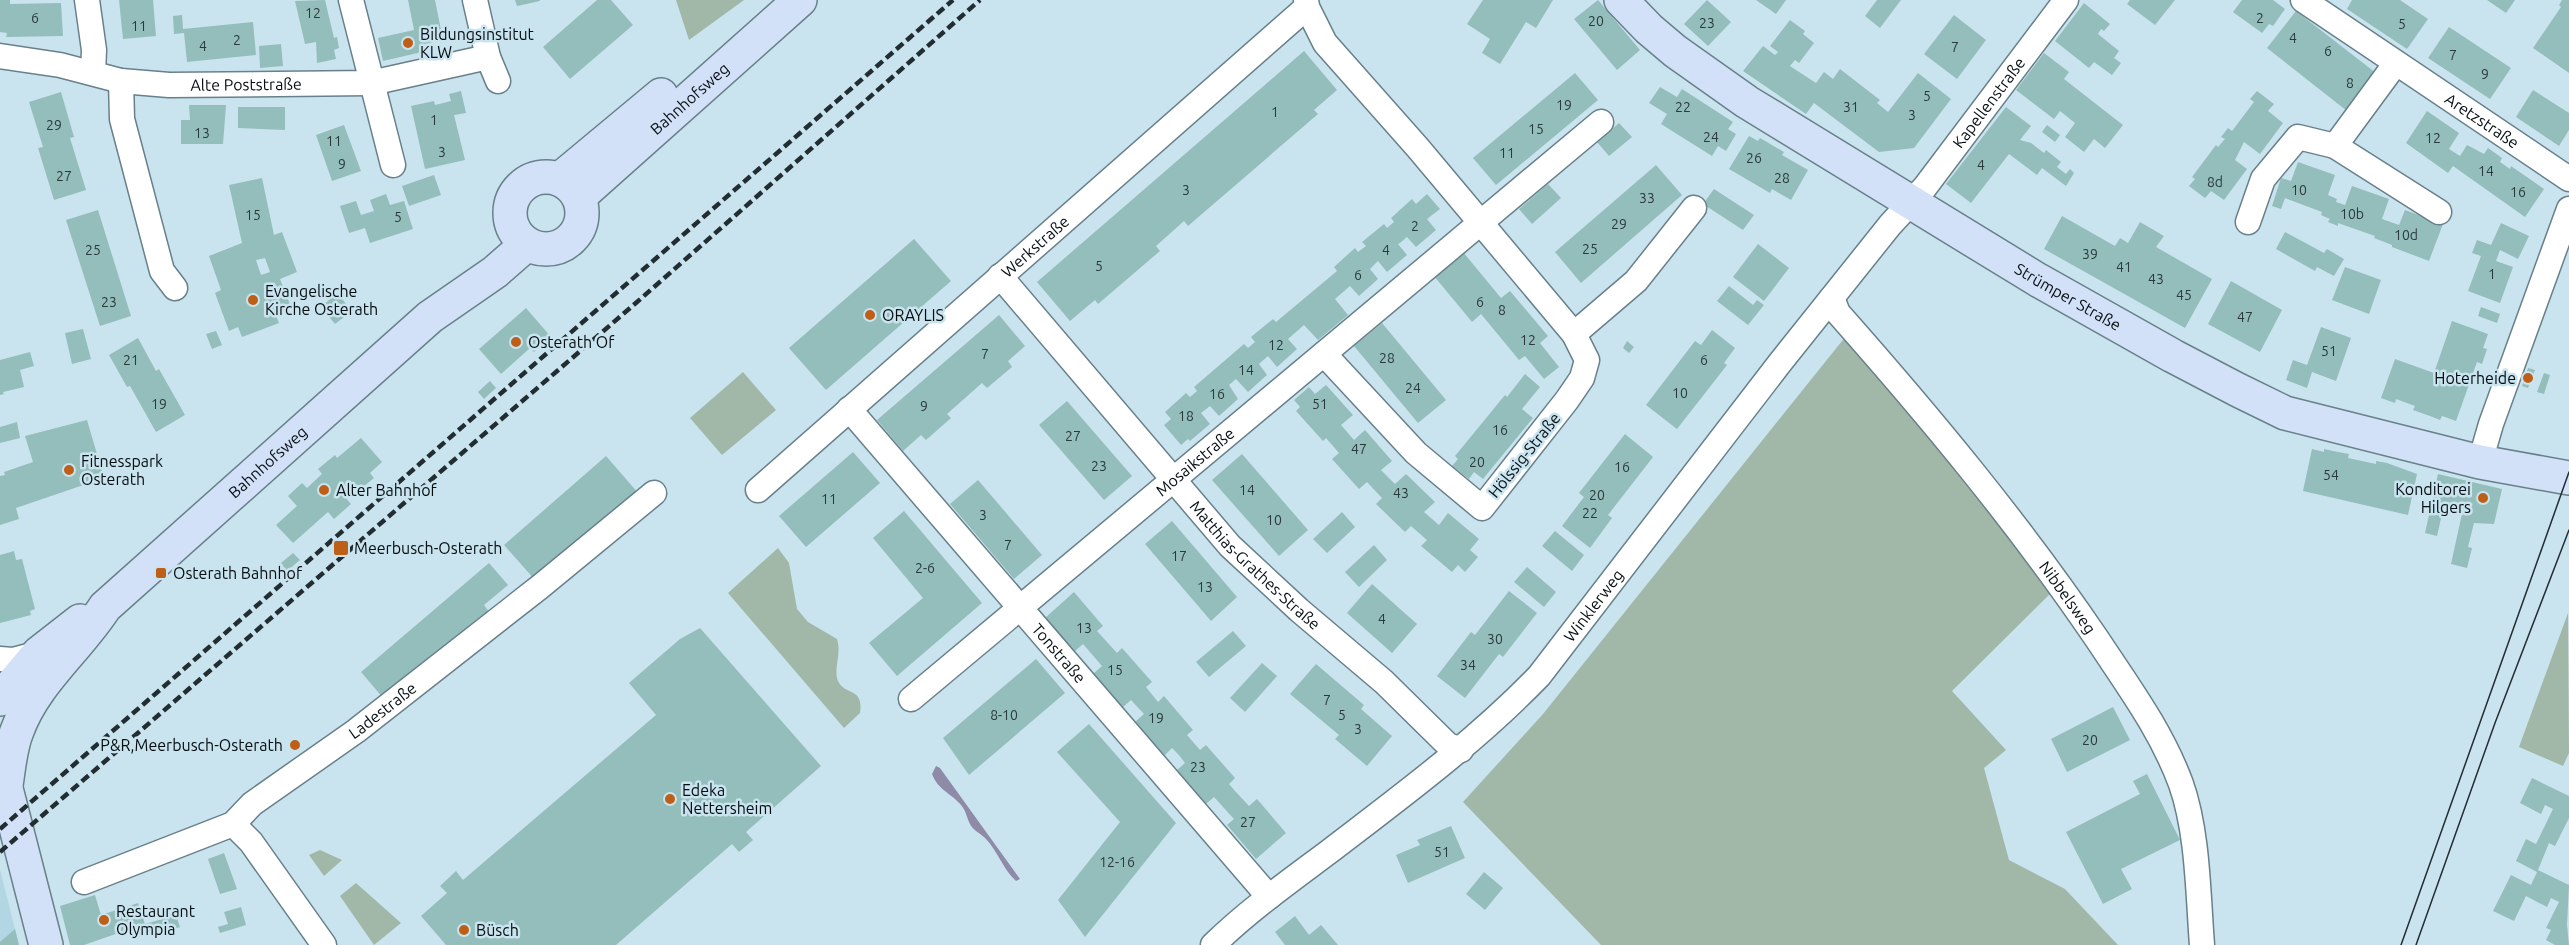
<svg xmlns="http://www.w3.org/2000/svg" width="2569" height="945" font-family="Ubuntu,sans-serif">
<rect width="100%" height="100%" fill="#c9e4ef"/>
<polygon fill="#b3d6e4" points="0,869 19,945 0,945"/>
<g fill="#a1b8a8">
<polygon points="676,0 744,0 689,40"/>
<polygon points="1846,336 2055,589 1952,691 2006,750 1984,768 2009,860 2065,889 2118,945 1601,945 1463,802 1543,714"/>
<polygon points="743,372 776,410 722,455 690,418"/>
<path d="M778 548 789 563 797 609 808 622 837 639C842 655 833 668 838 681 845 696 864 687 860 713L844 728 728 593Z"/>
<polygon points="2568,613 2569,753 2563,766 2519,747"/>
<polygon points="320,850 342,860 324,876 309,855"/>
<polygon points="356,883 401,923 374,945 340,896"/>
</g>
<path fill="#908aa9" d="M936 766 940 768 1020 879 1016 881C1002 868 998 851 985 838 980 833 972 830 969 822 966 815 966 811 961 805 951 793 938 790 932 774Z"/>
<g fill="#94bebb" fill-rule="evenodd">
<polygon points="0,0 10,0 10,4 61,3 63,36 6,37 7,33 0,32"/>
<polygon points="119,0 153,0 156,36 123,39"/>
<polygon points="325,0 334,38 337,37 339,48 334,50 336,59 317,63 316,42 305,44 295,1"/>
<polygon points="408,0 435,0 443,40 420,45 422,52 383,61 378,38 414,30"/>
<polygon points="515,0 540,0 540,1 517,6"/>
<polygon points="597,0 611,0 633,25 570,79 543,47"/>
<polygon points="1483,0 1553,0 1536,28 1526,22 1500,64 1482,53 1490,39 1467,24"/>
<polygon points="1598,0 1640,50 1617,70 1574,19"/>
<polygon points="1707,0 1731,22 1708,46 1684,24"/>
<polygon points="1756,0 1786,0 1776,14"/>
<polygon points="1877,0 1901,0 1880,28 1865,16"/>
<polygon points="2130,0 2175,0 2155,25 2127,4"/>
<polygon points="2242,0 2273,0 2285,9 2273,26 2269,24 2262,33 2233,12"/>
<polygon points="2352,0 2400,0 2428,19 2407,49 2347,9"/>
<polygon points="2487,0 2515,0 2506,13"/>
<polygon points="2562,0 2569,0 2569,73 2533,48 2561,7 2559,5"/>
<polygon points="2084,3 2110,24 2104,31 2101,29 2098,34 2119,51 2114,58 2121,63 2112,75 2094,62 2089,68 2055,41"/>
<polygon points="2296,11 2376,73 2347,111 2267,48"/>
<polygon points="182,15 183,29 253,22 256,55 187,62 184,33 174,34 173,16"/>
<polygon points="1954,15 1986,40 1957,79 1924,54"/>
<polygon points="1790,20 1805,31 1803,34 1814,43 1799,63 1795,60 1790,66 1816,83 1824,72 1833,79 1840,69 1880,100 1877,103 1888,112 1918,73 1951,99 1914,148 1879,152 1814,103 1806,114 1743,71 1763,46 1775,55 1778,52 1770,46"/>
<polygon points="2449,27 2511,68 2490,99 2428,58"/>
<polygon points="281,44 283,66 260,68 259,46"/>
<polygon points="1304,51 1337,90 1314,110 1318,114 1188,226 1184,221 1156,246 1160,251 1098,304 1095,300 1070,321 1037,282"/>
<polygon points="2044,53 2069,72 2064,79 2123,125 2105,148 2094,139 2084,152 2065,137 2075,123 2060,111 2054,119 2016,90"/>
<polygon points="1575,73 1598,100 1496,185 1473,158"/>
<polygon points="1660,87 1677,97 1682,89 1733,122 1728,129 1736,134 1726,151 1718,146 1712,156 1661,124 1667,114 1649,103"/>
<polygon points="2533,90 2569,113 2569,130 2559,146 2516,117"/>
<polygon points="461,91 466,113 454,115 465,160 425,169 411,106 434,101 435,105 451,101 449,94"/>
<polygon points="2257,91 2274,104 2268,111 2283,123 2260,154 2244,142 2235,160 2247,169 2224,200 2211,191 2205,198 2189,186 2195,179 2192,177 2216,145 2218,147 2225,139 2221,137 2228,128 2232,131 2254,102 2250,99"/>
<polygon points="61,92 74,137 70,138 86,190 54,200 38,148 43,147 29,102"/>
<polygon points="189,105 226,105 223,144 181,144 181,120 190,120"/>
<polygon points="238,107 285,107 285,130 238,128"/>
<polygon points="2006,107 2031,126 2020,140 2031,143 2044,153 2046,150 2061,162 2057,167 2066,174 2070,169 2074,173 2066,186 2042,168 2037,175 2009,154 1971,203 1946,184"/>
<polygon points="2427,111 2459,133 2449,149 2460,156 2467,145 2484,154 2488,148 2502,158 2500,162 2510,169 2511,166 2544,189 2525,217 2453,166 2448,173 2406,143"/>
<polygon points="1619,123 1632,137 1609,156 1597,142"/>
<polygon points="344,125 361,171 332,181 316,135"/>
<polygon points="2047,125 2060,135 2055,142 2042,132"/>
<polygon points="1749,136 1758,141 1760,138 1784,152 1782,155 1808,170 1791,200 1772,189 1770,193 1729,169"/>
<polygon points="2298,162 2335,175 2328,195 2337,199 2336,202 2345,205 2352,186 2389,199 2382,219 2399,225 2405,210 2443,224 2429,261 2392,247 2392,245 2374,238 2375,236 2338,223 2338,226 2328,222 2330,219 2321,215 2322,212 2285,198 2281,209 2272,206 2281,178 2291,181"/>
<polygon points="1656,165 1682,195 1581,283 1555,252"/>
<polygon points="434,175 441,195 409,206 402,186"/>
<path d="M262 178 274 235 282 232 297 272 280 279 291 307 275 313 279 323 242 337 238 327 229 331 215 293 221 290 209 256 242 243 229 185ZM265 258 270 272 261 275 256 260Z"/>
<polygon points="1548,184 1561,198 1532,224 1519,209"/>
<polygon points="1714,189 1754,215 1743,230 1703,204"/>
<polygon points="386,194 390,205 404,201 413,229 370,243 365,228 349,233 340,206 356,201 361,215 374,211 370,200"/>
<polygon points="1427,194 1440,209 1427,219 1436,230 1416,247 1407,237 1400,243 1398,244 1407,255 1387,272 1378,261 1370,269 1378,279 1359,296 1350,286 1335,299 1348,315 1318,340 1304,325 1288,339 1297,349 1277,367 1268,356 1260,363 1259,364 1267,375 1248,392 1236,379 1229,385 1238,399 1219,416 1210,406 1201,413 1210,424 1190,441 1188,439 1181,445 1164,425 1171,419 1165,412 1186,393 1190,397 1197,391 1194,387 1244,344 1248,348 1255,342 1251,337 1273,319 1276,322 1337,271 1334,267 1355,248 1358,252 1366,246 1362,242 1384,224 1387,228 1394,222 1391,218 1412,199 1416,204"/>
<polygon points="98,210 131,316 100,326 66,220"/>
<polygon points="2062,216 2115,246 2120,238 2128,243 2140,222 2164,236 2156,247 2212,279 2185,328 2044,249"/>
<polygon points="2501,223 2529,236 2518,259 2500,250 2496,261 2513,267 2500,303 2468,291 2481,256 2472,253 2477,240 2491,245"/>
<polygon points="2285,232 2324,253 2327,249 2344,259 2334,276 2317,267 2315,271 2276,249"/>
<polygon points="914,239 951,281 826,390 789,348"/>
<polygon points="1758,244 1789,268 1764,301 1733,277"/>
<polygon points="1463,252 1501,298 1510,291 1548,336 1540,343 1559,367 1544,379 1525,356 1519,360 1481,314 1472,322 1434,276"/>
<polygon points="2345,267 2381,280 2369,314 2332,300"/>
<polygon points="2231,281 2282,310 2260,352 2208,324"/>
<polygon points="1729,286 1753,305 1757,300 1764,305 1748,325 1717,301"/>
<polygon points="337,293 352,311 335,324 321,307"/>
<polygon points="2481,307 2500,314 2497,323 2478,316"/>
<polygon points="526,308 551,337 534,352 530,348 501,374 479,349"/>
<polygon points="999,315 1025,346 1008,361 1012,367 987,388 982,383 947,414 951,418 926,440 921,435 903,451 877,420"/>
<polygon points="2452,321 2488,334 2483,348 2487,349 2482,364 2477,362 2456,421 2442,416 2440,420 2430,416 2413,410 2415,406 2396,399 2395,403 2381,398 2395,359 2434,373"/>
<polygon points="1382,323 1446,400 1418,423 1354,346"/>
<polygon points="2321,327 2351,338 2336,381 2312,372 2307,388 2286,380 2293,360 2307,365"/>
<polygon points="83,329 91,359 72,364 65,333"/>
<polygon points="1712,330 1735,348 1724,363 1727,365 1677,429 1646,405 1695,341 1701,345"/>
<polygon points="216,331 222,345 212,349 206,334"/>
<polygon points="138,338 156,371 159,369 185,415 156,432 130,386 127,387 109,355"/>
<polygon points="1627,341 1634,347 1629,353 1623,348"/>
<polygon points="30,352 34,366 20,370 24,387 3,392 4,394 0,395 0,360"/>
<polygon points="2528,368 2535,370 2528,388 2522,386"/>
<polygon points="2544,373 2550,375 2544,394 2537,392"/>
<polygon points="1525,374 1540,387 1522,409 1533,418 1483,479 1474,472 1469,479 1452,466 1458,459 1455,456 1505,395 1507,397"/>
<polygon points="490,381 496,388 484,399 478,392"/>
<polygon points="1326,385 1353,415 1341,425 1354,440 1365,430 1392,461 1381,470 1395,484 1406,474 1435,502 1424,512 1439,525 1448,513 1479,539 1470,550 1478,557 1465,572 1458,565 1452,572 1421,546 1427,540 1411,526 1405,532 1376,504 1382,498 1367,482 1359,489 1332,459 1339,453 1326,438 1323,441 1296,411 1300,407 1294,400 1309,387 1315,394"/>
<polygon points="1067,401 1132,476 1104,500 1039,425"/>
<polygon points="87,420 104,478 16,508 19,519 0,525 0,476 5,475 4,472 33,462 25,436"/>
<polygon points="17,422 20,438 0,443 0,427"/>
<polygon points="1625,434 1653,457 1608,515 1612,518 1590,548 1562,526 1584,497 1579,493"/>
<polygon points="361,438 382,462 370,473 374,478 358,491 355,489 345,497 351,504 334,519 328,512 293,543 276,525 297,506 288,496 302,483 307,488 322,474 318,469 335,455 337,458"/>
<polygon points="2312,449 2324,452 2324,449 2333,451 2349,454 2348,458 2376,464 2376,461 2387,463 2417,474 2408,515 2303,491"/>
<polygon points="853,452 880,483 806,547 779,516"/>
<polygon points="1242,454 1308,530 1279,556 1212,480"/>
<polygon points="606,456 639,494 535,580 504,545"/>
<polygon points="2438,474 2502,489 2494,524 2474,523 2468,547 2472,548 2467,568 2451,564 2463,509 2441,504 2440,509 2443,510 2437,536 2425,533"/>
<polygon points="978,480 1042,555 1014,579 950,504"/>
<polygon points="904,511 982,603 897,676 869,643 923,598 873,538"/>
<polygon points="1342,512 1355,527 1327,553 1313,539"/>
<polygon points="1172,521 1237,597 1211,621 1145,544"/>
<polygon points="1555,531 1584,555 1572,571 1542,546"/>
<polygon points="1374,545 1387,560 1359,587 1345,572"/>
<polygon points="14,551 16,560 22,559 35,609 30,611 31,615 0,623 0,555"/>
<polygon points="293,553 300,560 287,571 281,563"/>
<polygon points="489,563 508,585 484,605 492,616 470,635 466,629 384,699 361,672"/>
<polygon points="1527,567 1556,592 1544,607 1514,582"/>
<polygon points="1372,584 1417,624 1392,653 1347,613"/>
<polygon points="1509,591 1537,613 1503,657 1499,654 1465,698 1437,676 1471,632 1475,635"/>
<polygon points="1074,592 1103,626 1097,631 1117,653 1122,648 1152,682 1146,687 1158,702 1164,696 1193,730 1187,735 1200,750 1206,745 1235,778 1229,784 1235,791 1249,806 1257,799 1286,833 1256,859 1227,825 1234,819 1214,797 1206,804 1176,771 1185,763 1179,755 1172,748 1164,756 1135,722 1144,714 1131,700 1122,708 1093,674 1102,666 1083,644 1074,652 1045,618"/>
<polygon points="700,628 821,766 746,832 753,840 739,852 732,844 616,945 446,945 421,916 447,893 440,886 456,871 463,880 656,715 629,683 680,639"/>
<polygon points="1233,631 1246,646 1209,677 1196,662"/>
<polygon points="1036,659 1065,693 969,775 943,738"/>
<polygon points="1262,663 1277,676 1245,712 1230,698"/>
<polygon points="1316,664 1364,705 1361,709 1392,736 1367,766 1335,739 1339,735 1290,694"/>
<polygon points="2113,707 2130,740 2067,772 2051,739"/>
<polygon points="1089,724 1176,823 1085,937 1058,900 1120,822 1057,752"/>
<polygon points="2147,774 2180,840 2121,869 2132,889 2103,904 2066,832 2140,794 2133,781"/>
<polygon points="2532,778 2569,796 2569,818 2555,846 2549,843 2538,870 2569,885 2567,925 2569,945 2555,945 2546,940 2551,930 2546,928 2559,902 2551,898 2547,907 2526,896 2514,921 2493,911 2511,875 2531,885 2537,872 2516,861 2526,839 2536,844 2553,809 2545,805 2541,814 2520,803"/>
<polygon points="1451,826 1465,858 1408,883 1396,855 1420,845 1417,840"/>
<polygon points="224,853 237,889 220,894 208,859"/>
<polygon points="1484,872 1503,888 1485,910 1466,894"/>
<polygon points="95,895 101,915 138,903 145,924 176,915 180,927 150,937 149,933 133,939 130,929 84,945 70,945 60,906"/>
<polygon points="241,907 246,925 220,933 218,927 228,924 224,912"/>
<polygon points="1295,916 1309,935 1321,925 1338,945 1285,945 1275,932"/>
<polygon points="15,929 19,945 0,945 0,942"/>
</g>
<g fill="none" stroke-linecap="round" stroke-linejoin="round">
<g stroke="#68808a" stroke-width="27">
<g id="minor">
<polyline points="87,0 94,50 93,73"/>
<polyline points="351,0 393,165"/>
<polyline points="475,0 488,57 498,81"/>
<path id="s1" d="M2303 0 2569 179"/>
<polyline points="1307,7 1325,43 1418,148 1574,334 1587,360 1582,378 1567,400 1482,508 1416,453 1324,354"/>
<path id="s2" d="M0 56 60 65 121 81 169 85 371 83 488 57"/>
<polyline points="2396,63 2335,146 2439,212"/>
<polyline points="121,81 122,119 162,271 175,288"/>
<polyline points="2248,222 2263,179 2298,137 2335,146"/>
<path id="s3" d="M1000 276 1230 546 1299 610 1384 682 1448 745 1461 750"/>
<path id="s4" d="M1832 298 1838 313C1930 417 2019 524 2097 639 2128 686 2161 730 2181 784 2198 832 2198 894 2202 945"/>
<polyline points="1574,334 1636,281 1694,208"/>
<path id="s5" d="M849 409 1269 897"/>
<polyline points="2480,462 2491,424 2569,209"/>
<path id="s6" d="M758 490 1307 7 1306 0"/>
<polyline points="0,659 13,660 39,653"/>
<path id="s7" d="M911 699 1601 122"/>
<polyline points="233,824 251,842 324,945"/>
<path id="s8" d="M84 882 233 824 252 804 356 731 541 586 654 493"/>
<path id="s9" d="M1213 945C1249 910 1290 881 1330 851 1403 795 1475 742 1539 676L1779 364 1890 225 1925 187 2066 0"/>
</g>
</g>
<g stroke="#68808a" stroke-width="36">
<g id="secondary">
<path id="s10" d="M1621 0 1649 29 1675 51 1747 102 2038 280 2173 356 2238 390 2285 413 2480 462 2569 478"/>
<circle cx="546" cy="213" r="36"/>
<polyline points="560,179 661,95"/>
<path id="s11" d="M579 197 800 0"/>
<polyline points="0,699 39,653 80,621"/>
<polyline points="0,765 46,945"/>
<path id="s12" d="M6 785C9 767 10 748 17 731 34 683 78 649 105 607L430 317 495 272 527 244"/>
</g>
</g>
<use href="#minor" stroke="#fff" stroke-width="24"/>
<use href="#secondary" stroke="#d2e1f8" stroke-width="33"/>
<g stroke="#222d32" stroke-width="1.5">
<polyline points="2401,945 2569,472"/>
<polyline points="2416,945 2495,723 2569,530"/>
</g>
<g stroke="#222d32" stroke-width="4.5" stroke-dasharray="9 4.5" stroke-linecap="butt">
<polyline points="0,829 953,0"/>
<polyline points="0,852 637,302 980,0"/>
</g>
</g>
<g fill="#be5f18" stroke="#c9e4ef" stroke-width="2">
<circle cx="408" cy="43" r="6"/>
<circle cx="253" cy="300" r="6"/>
<circle cx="870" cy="315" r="6"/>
<circle cx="516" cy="342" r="6"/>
<circle cx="2528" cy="378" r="6"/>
<circle cx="69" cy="470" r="6"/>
<circle cx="324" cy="490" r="6"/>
<circle cx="2483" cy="498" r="6"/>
<rect x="333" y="540" width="16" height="16" rx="3"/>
<rect x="155" y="567" width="12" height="12" rx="3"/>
<circle cx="295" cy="745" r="6"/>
<circle cx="670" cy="799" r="6"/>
<circle cx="104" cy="920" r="6"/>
<circle cx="464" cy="930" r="6"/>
</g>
<g text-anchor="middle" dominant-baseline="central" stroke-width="5" stroke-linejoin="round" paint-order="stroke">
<g font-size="14" fill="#2a3a3c">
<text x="313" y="13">12</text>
<text x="35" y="18">6</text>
<text x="2260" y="18">2</text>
<text x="1596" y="21">20</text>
<text x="1707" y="23">23</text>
<text x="2402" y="24">5</text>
<text x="139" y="26">11</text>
<text x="2293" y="38">4</text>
<text x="237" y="40">2</text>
<text x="203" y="46">4</text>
<text x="1955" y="47">7</text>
<text x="2328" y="51">6</text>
<text x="2453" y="55">7</text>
<text x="2485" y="74">9</text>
<text x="2350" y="83">8</text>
<text x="1927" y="96">5</text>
<text x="1564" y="105">19</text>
<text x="1683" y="107">22</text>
<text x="1851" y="107">31</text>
<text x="1275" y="112">1</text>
<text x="1912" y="115">3</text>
<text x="434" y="120">1</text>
<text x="54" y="125">29</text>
<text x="1536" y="129">15</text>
<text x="202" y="133">13</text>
<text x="1711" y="137">24</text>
<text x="2433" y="138">12</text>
<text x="334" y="141">11</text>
<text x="442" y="152">3</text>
<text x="1507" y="153">11</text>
<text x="1754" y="158">26</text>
<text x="342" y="164">9</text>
<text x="1981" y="165">4</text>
<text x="2486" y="171">14</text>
<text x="64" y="176">27</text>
<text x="1782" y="178">28</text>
<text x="2215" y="182">8d</text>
<text x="1186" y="190">3</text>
<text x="2299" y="190">10</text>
<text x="2518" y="192">16</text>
<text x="1647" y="198">33</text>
<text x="2352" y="214">10b</text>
<text x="253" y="215">15</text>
<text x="398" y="217">5</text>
<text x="1619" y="224">29</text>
<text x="1415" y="226">2</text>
<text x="2406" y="235">10d</text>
<text x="1590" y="249">25</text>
<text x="93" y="250">25</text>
<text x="1386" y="250">4</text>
<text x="2090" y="254">39</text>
<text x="1099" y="266">5</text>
<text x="2124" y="267">41</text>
<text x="2492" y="274">1</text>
<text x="1358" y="275">6</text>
<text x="2156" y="279">43</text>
<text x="2184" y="295">45</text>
<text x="109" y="302">23</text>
<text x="1480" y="302">6</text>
<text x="1502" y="310">8</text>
<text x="2245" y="317">47</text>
<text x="1528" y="340">12</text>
<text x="1276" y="345">12</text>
<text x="2329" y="351">51</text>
<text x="985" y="354">7</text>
<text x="1387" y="358">28</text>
<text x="131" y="360">21</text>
<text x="1704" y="360">6</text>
<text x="1246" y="370">14</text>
<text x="1413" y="388">24</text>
<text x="1680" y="393">10</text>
<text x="1217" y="394">16</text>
<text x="159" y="404">19</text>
<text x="1320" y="404">51</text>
<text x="924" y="406">9</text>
<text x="1186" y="416">18</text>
<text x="1500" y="430">16</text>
<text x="1073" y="436">27</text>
<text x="1359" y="449">47</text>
<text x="1477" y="462">20</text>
<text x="1099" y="466">23</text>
<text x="1622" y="467">16</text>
<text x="2331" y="475">54</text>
<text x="1247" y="490">14</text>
<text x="1401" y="493">43</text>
<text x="1597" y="495">20</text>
<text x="829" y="499">11</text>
<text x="1590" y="513">22</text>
<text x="983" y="515">3</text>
<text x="1274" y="520">10</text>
<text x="1008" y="545">7</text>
<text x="1179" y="556">17</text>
<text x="925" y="568">2-6</text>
<text x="1205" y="587">13</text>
<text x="1382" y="619">4</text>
<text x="1084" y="628">13</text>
<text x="1495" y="639">30</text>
<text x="1468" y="665">34</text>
<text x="1115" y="670">15</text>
<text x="1327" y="700">7</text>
<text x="1004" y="715">8-10</text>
<text x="1342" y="715">5</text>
<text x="1156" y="718">19</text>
<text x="1358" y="729">3</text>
<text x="2090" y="740">20</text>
<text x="1198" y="767">23</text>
<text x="1248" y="822">27</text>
<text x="1442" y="852">51</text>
<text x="1117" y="862">12-16</text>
</g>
<g font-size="16" fill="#060e12" stroke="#c9e4ef" text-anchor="start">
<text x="420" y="34">Bildungsinstitut<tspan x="420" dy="18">KLW</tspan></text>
<text x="265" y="291">Evangelische<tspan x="265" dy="18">Kirche Osterath</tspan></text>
<text x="882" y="315">ORAYLIS</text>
<text x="528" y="342">Osterath Of</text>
<text x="2516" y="378" text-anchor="end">Hoterheide</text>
<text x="81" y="461">Fitnesspark<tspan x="81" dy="18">Osterath</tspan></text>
<text x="2471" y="489" text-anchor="end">Konditorei<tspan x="2471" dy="18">Hilgers</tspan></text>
<text x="336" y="490">Alter Bahnhof</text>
<text x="354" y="548">Meerbusch-Osterath</text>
<text x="173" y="573">Osterath Bahnhof</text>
<text x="283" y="745" text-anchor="end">P&amp;R,Meerbusch-Osterath</text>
<text x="682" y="790">Edeka<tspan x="682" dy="18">Nettersheim</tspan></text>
<text x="116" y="911">Restaurant<tspan x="116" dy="18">Olympia</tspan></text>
<text x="476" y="930">Büsch</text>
</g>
<g font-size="16" fill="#060e12" stroke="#c9e4ef">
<text stroke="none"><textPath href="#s2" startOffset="249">Alte Poststraße</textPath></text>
<text stroke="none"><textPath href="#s11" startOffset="148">Bahnhofsweg</textPath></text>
<text stroke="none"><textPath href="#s9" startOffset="1152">Kapellenstraße</textPath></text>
<text stroke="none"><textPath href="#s1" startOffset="216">Aretzstraße</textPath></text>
<text stroke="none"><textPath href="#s6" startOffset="369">Werkstraße</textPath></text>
<text stroke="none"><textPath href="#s10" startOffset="538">Strümper Straße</textPath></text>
<text transform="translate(1524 455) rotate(-51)">Hölssig-Straße</text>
<text stroke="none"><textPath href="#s7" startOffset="370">Mosaikstraße</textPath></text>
<text stroke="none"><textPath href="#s12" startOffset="426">Bahnhofsweg</textPath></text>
<text stroke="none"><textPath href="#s3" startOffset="386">Matthias-Grathes-Straße</textPath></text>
<text stroke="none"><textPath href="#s4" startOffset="382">Nibbelsweg</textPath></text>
<text stroke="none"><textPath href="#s9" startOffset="512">Winklerweg</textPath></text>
<text stroke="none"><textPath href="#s5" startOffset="322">Tonstraße</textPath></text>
<text stroke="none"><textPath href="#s8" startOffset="348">Ladestraße</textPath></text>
</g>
</g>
</svg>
